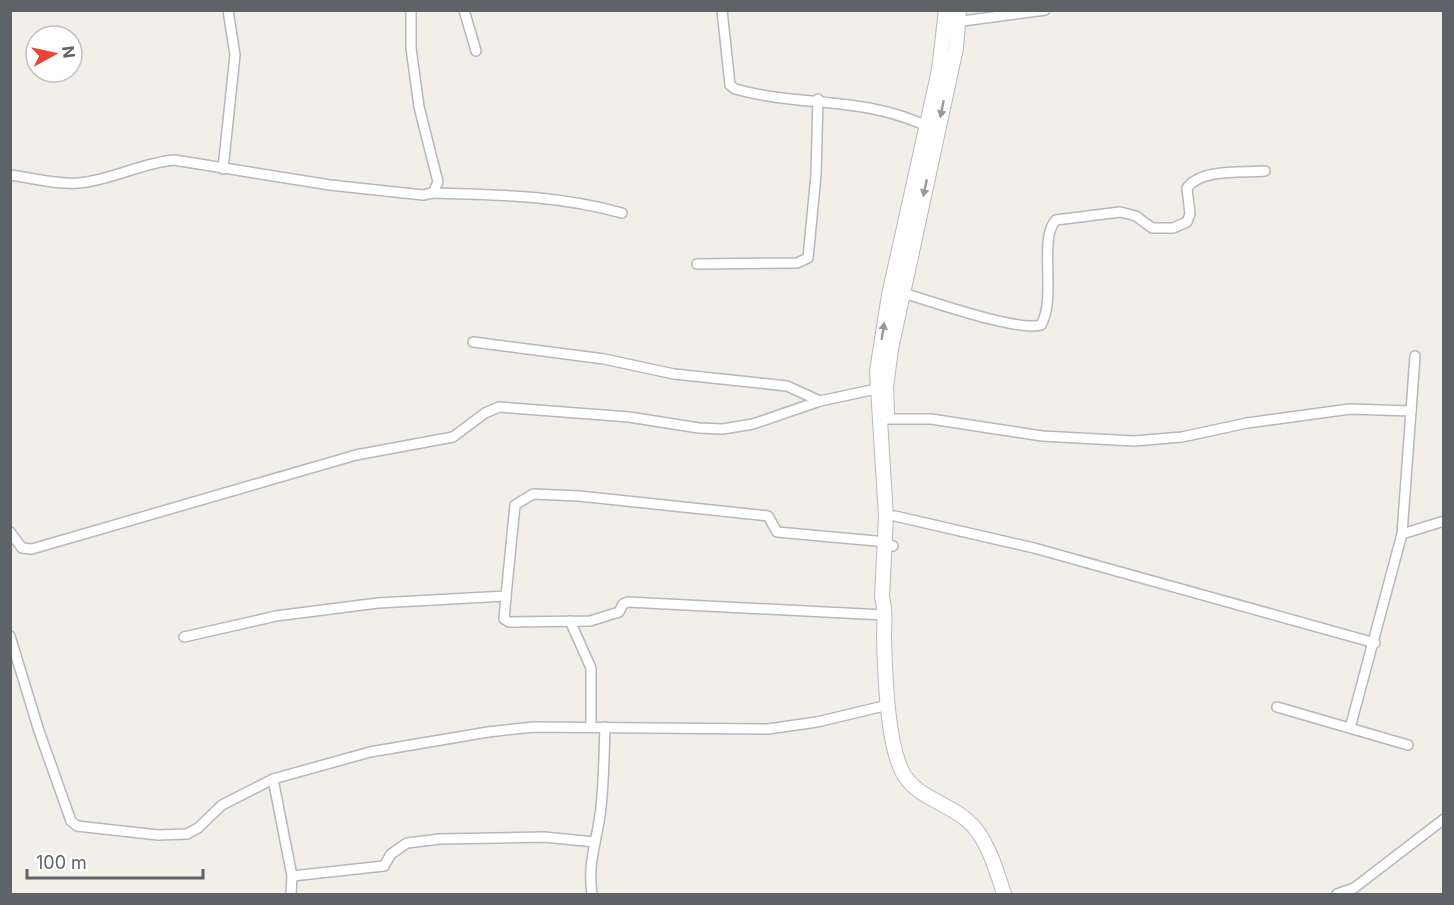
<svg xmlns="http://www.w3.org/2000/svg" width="1454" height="905" font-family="Inter,sans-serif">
<rect width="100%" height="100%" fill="#f1efe8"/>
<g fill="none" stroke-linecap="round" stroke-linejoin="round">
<g stroke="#b5b8bc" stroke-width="12">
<g id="street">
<polyline points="464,10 476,51"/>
<path d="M722 10 730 85 735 89C804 108 863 95 931 128"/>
<polyline points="955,22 1045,10"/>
<polyline points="223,169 235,55 228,10"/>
<path d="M10 175C33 178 57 185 79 183 112 180 141 163 174 160L330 185 423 195 433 193 438 182 419 107 411 48V10"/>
<path d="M433 193C500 195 557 195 622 213"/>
<polyline points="697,264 797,263 808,258 816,175 818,99"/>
<path d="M903 293C931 301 1018 332 1041 325 1057 297 1038 238 1056 220L1120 212 1136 216 1152 228H1173L1187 222 1190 214 1187 188C1201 168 1244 173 1265 171"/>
<polyline points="473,342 604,359 674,374 787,386 820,401"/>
<polyline points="1411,411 1415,356"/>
<polyline points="879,419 931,419 1042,436 1134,441 1182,437 1247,423 1350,409 1411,411 1402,534"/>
<polyline points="895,516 1034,548 1375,643"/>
<polyline points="10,532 22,548 32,549 356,455 453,437 485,413 499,407 629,417 699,428 723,429 753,424 820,401 881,388"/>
<polyline points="506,596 504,619 509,622 590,621 619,612 623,604 628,602 884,615"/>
<polyline points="570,621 591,668 591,727"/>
<polyline points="10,636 39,731 71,821 77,826 158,835 187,834 198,828 222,805 273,779 370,752 488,732 533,727 768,729 817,722 888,705"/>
<polyline points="184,637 276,616 378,603 506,596 515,505 533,494 579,496 768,516 777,532 876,541 893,546"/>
<polyline points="1277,707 1408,745"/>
<polyline points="1350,728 1402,534 1444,521"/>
<polyline points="273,779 292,876"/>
<polyline points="291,894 292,876 384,866 391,854 407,843 440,839 544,837 595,842"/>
<path d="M592 894C587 861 598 839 601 807 604 780 604 753 605 727"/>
<polyline points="1337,894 1354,888 1444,819"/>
</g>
</g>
<g stroke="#b6babf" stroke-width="16">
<g id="secondary">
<path d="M946 10 939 70 889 295 877 371 886 517 882 597C886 611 884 624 884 638 885 673 887 738 901 769 913 797 947 802 968 821 987 837 997 872 1004 894"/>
<polyline points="887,412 886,387 891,349 956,48 959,10"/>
</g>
</g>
<use href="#street" stroke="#fff" stroke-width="9"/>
<use href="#secondary" stroke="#fff" stroke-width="14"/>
</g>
<defs><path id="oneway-solid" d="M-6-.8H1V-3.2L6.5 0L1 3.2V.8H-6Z" transform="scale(1.5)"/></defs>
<g fill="#979a9d">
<use href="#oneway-solid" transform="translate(942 109) rotate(101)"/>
<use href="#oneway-solid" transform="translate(925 188) rotate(102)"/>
<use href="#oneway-solid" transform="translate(883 331) rotate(-81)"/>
</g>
<rect width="1454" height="905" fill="none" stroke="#5f6368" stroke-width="24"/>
<g transform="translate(54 54) rotate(82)"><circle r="28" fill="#ffffff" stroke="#bfc1c3" stroke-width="1.5"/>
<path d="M0-4.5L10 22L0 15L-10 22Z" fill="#ea4335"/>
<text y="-9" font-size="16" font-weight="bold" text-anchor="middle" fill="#5f6368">N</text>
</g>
<path d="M27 869v9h176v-9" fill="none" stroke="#5f6368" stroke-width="3"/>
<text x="36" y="869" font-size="18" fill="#5f6368" stroke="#ffffff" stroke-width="4.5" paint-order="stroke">100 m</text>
</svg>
